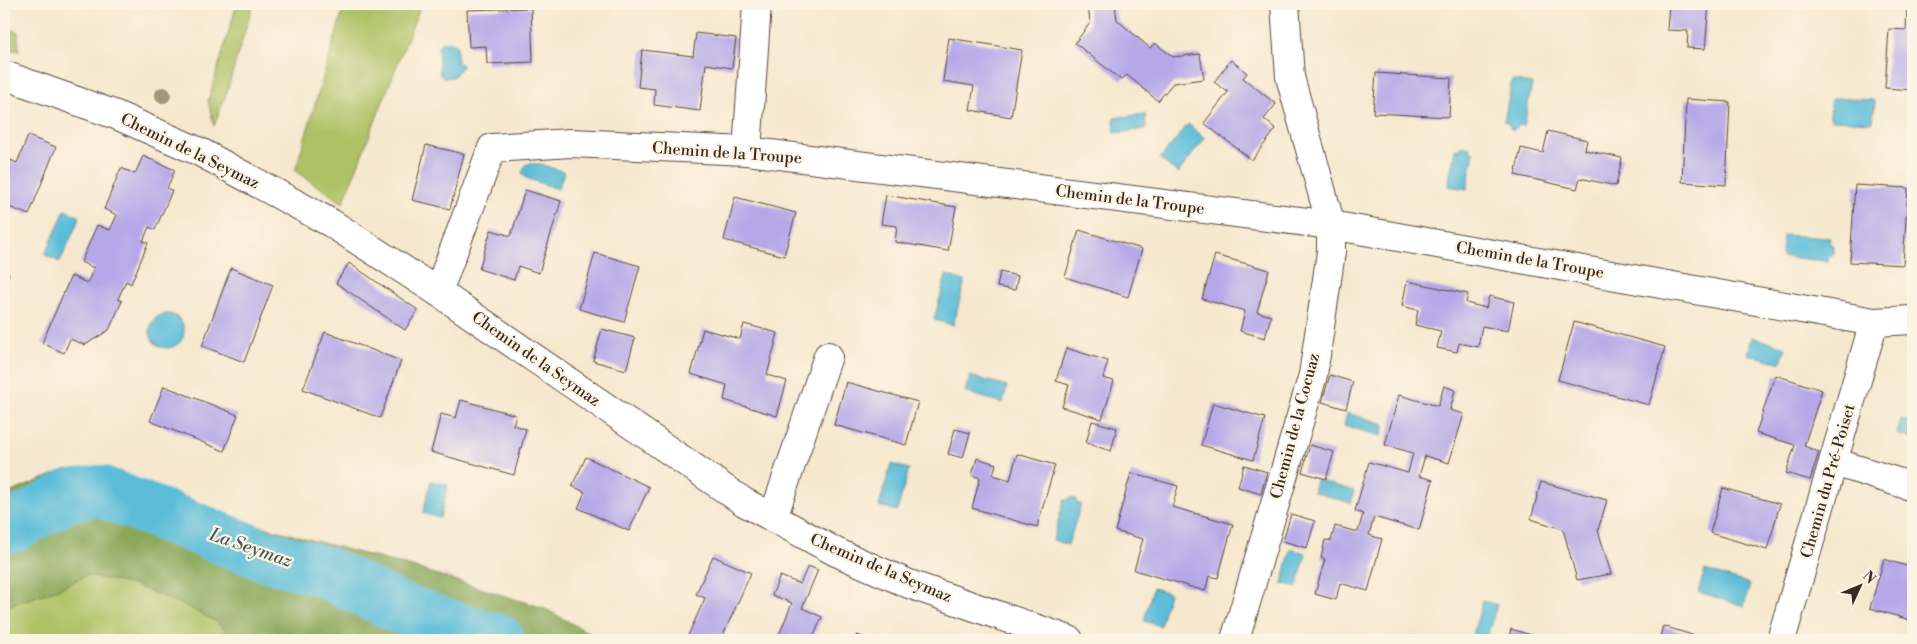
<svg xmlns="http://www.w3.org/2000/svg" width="1917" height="644" font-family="'Libre Bodoni',serif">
<rect width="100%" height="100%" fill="#fcf5e5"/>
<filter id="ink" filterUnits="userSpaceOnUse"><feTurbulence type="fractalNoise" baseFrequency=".02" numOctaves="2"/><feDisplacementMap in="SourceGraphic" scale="10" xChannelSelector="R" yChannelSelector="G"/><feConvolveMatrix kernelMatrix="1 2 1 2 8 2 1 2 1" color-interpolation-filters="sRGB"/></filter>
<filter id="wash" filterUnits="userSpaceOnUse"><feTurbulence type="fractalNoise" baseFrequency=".0096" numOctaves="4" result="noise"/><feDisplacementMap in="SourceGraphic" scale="20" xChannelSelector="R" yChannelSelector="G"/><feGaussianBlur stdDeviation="1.12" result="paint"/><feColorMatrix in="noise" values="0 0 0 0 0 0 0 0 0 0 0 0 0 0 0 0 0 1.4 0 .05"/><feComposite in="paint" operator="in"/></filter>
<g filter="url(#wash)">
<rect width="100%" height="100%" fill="#f5e8ce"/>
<g fill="#aec165" stroke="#747642">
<polygon points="237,4 253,4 227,91 214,126 208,101"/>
<polygon points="345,4 421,4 343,203 295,171"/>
<polygon points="4,27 18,32 19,51 4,48"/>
<polygon points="86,575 135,585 192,609 215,621 234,640 4,640 4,607 58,589"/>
</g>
<polygon fill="#8aa75a" stroke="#62683c" points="67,469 231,518 419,569 544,608 602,640 234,640 215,621 192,609 135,585 86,575 58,589 4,607 4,495"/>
<g fill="#5bbdd9" stroke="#4b747c">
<polygon points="443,42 452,42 457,46 457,63 461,64 462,67 453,77 443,78 440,75 438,46"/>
<polygon points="1512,80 1532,84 1524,126 1520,125 1514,130 1511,129 1508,123 1504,122"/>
<polygon points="1833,98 1873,100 1875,102 1873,121 1872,122 1832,120 1830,118 1831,100"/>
<polygon points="1145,114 1146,129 1115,133 1114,118"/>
<polygon points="1188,124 1205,138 1178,173 1160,159"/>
<polygon points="1461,145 1470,147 1470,151 1474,152 1467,189 1448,186 1455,149 1460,150"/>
<polygon points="526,164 540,164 564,172 558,189 526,178 522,173"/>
<polygon points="65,210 80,217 60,262 45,255"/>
<polygon points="1783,235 1830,238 1829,243 1834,246 1834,254 1828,256 1828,261 1782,257"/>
<polygon points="946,275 965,281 953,325 934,320"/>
<circle cx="167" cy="331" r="17"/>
<polygon points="1752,337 1786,347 1781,363 1748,354"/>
<polygon points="970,376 1007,386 1003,403 965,392"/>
<polygon points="1347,413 1385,424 1382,436 1344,426"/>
<polygon points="1901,419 1913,422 1913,439 1897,434"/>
<polygon points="891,464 909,469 897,511 879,506"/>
<polygon points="1316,480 1354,491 1351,503 1313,492"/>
<polygon points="431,481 448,485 440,518 423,513"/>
<polygon points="1071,497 1076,499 1077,504 1081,504 1068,545 1053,540 1064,500 1067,500"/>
<polygon points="1291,549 1306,553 1297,587 1282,583"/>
<polygon points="1705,570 1750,584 1744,606 1698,592"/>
<polygon points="1153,588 1169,593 1160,626 1144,621"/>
<polygon points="1483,601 1497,605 1486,640 1471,640"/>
</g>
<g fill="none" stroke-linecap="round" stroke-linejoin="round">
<polyline stroke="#5bbdd9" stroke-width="52" points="4,529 12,527 70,495 100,491 267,556 323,571 397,607 447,625 499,640"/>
</g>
<g id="blocks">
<g fill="#b5a7e8">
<polygon points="1088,4 1115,4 1117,20 1150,48 1155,43 1173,57 1200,54 1204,79 1173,83 1158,101 1127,75 1121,80 1075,43 1090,23"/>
<polygon points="1669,4 1709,4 1705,49 1687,48 1688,31 1667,30"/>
<polygon points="1907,4 1913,4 1913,90 1885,88 1889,29 1906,30"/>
<polygon points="531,8 533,62 487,64 486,46 469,47 467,10"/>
<polygon points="696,33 736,38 732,68 706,64 700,111 654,105 655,89 638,87 642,50 693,56"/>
<polygon points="949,38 1022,50 1011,117 970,110 974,86 943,81"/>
<polygon points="1231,60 1247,73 1243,78 1276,104 1264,119 1276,129 1252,160 1204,123 1228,92 1214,82"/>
<polygon points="1376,73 1451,78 1449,117 1373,113"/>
<polygon points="1686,99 1730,102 1726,185 1682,182"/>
<polygon points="1548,131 1587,140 1585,150 1622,158 1616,186 1580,178 1577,189 1515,175 1521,148 1543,153"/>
<polygon points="28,136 56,147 29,215 4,205 4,157 17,163"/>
<polygon points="426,145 464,154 450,209 412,200"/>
<polygon points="143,156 175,170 167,188 172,191 155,230 149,227 143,241 148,243 131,284 126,281 118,299 122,301 109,330 85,345 70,339 64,353 42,343 71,276 87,283 94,268 81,262 97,225 110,230 117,215 104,209 121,168 135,174"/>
<polygon points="1855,185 1908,188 1903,265 1850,262"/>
<polygon points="525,190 561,201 539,273 518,266 514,280 479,269 491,230 511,236"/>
<polygon points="886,195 956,207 948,251 895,242 897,226 881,224"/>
<polygon points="735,197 796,213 784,256 724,240"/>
<polygon points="1079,230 1142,249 1128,297 1065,277"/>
<polygon points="595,253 640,266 624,322 579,309"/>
<polygon points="1215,255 1269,270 1257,312 1271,316 1265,338 1240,331 1245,311 1202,299"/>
<polygon points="349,263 418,310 405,330 336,283"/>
<polygon points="231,268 273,285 244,362 202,346"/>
<polygon points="4,272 9,274 4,287"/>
<polygon points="1000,272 1018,276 1015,290 997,287"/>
<polygon points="1407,281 1468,294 1466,303 1486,308 1489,296 1514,302 1508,331 1482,326 1478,347 1459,343 1457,352 1437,348 1441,331 1415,325 1418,310 1402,306"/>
<polygon points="1574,322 1665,347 1649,405 1558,380"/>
<polygon points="744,324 778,333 767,375 787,381 777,416 724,400 727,385 691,374 703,329 740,339"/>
<polygon points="602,329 635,338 626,370 593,361"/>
<polygon points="325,332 401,361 380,418 303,389"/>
<polygon points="1066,348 1108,361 1103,378 1114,381 1102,419 1062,407 1069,385 1056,381"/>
<polygon points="1330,375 1353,382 1346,409 1322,402"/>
<polygon points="1775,375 1822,390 1804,446 1819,452 1810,480 1786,473 1795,445 1756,433"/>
<polygon points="846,382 918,402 906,445 834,425"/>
<polygon points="164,386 238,415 224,451 150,421"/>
<polygon points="1444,386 1455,390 1450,410 1464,414 1449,463 1425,456 1419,476 1433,480 1419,530 1374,517 1369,535 1382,539 1368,591 1340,583 1336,600 1315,594 1325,559 1321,558 1325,540 1331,541 1335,526 1358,532 1363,514 1355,511 1369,462 1408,473 1413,453 1385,445 1399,395 1438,406"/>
<polygon points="461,400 516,415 513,425 526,429 514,475 431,452 441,414 456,418"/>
<polygon points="1213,403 1265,418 1253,460 1201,445"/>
<polygon points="1092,421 1117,428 1111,451 1086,443"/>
<polygon points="955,429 970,433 963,458 948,454"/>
<polygon points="1310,445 1334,452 1326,479 1302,472"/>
<polygon points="1017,454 1055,465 1037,527 972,508 980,478 972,475 977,458 996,464 993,475 1010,480"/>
<polygon points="586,457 649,487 629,531 578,508 585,492 572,486"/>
<polygon points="1244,465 1267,472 1261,494 1238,487"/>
<polygon points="1131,473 1178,486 1172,507 1233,524 1218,578 1209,576 1205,591 1134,570 1143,539 1115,531"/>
<polygon points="1541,482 1607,500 1598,530 1611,574 1577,580 1563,529 1531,519"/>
<polygon points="1723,488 1780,504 1767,550 1710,533"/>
<polygon points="1291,514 1315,521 1307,548 1283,541"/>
<polygon points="713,556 751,573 721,640 686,640 705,598 696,594"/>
<polygon points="1884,559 1913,568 1913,621 1870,608"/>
<polygon points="808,566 818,570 802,608 822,617 812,640 803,640 791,635 789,640 777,640 792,603 772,595 780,576 800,584"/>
<polygon points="1663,626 1708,640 1659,640"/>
<polygon points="1511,629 1548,640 1508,640"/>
<polygon points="857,635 872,640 855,640"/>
<polygon points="1410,636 1423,640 1409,640"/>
</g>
</g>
</g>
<g filter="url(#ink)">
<use href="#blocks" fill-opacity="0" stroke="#574638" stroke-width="1"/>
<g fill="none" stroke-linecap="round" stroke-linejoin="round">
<g stroke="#574638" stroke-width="30">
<g id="minor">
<polyline points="4,75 116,115 200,152 331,223 438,292 744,502 836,552 909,584 1069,640"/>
<polyline points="747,151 757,4"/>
<polyline points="438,292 492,148 571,143 747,151 1331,225 1874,322 1913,320"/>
<polyline points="1834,462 1913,487"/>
<polyline points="773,518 828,356"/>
<polyline points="1235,640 1313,375 1331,252 1331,225 1290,77 1285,4"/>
<polyline points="1781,640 1874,322"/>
</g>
</g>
<use href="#minor" stroke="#fff" stroke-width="28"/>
</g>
<circle fill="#a29879" cx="163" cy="95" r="8"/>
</g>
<g text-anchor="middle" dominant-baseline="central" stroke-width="4.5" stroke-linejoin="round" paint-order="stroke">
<g font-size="16" fill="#3b2a1e" stroke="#fcf5e5">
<text transform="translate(190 151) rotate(26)">Chemin de la Seymaz</text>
<text transform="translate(727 153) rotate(4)">Chemin de la Troupe</text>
<text transform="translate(1130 200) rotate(7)">Chemin de la Troupe</text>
<text transform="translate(1530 260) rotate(10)">Chemin de la Troupe</text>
<text transform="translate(536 359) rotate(35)">Chemin de la Seymaz</text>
<text transform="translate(1295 426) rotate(-75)">Chemin de la Cocuaz</text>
<text transform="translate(1828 481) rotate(-74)">Chemin du Pré-Poiset</text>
<text transform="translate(881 568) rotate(23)">Chemin de la Seymaz</text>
</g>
<g font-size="18" font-style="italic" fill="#455656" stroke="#fcf5e5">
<text transform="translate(251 548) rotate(19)">La Seymaz</text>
</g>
</g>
<rect width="1917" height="644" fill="none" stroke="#fcf5e5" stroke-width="20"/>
<g transform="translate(1860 586) rotate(46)" stroke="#fcf5e5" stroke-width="4" paint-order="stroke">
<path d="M0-4L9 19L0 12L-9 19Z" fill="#3b2a1e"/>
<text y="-8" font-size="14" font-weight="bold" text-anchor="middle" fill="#3b2a1e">N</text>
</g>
</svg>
